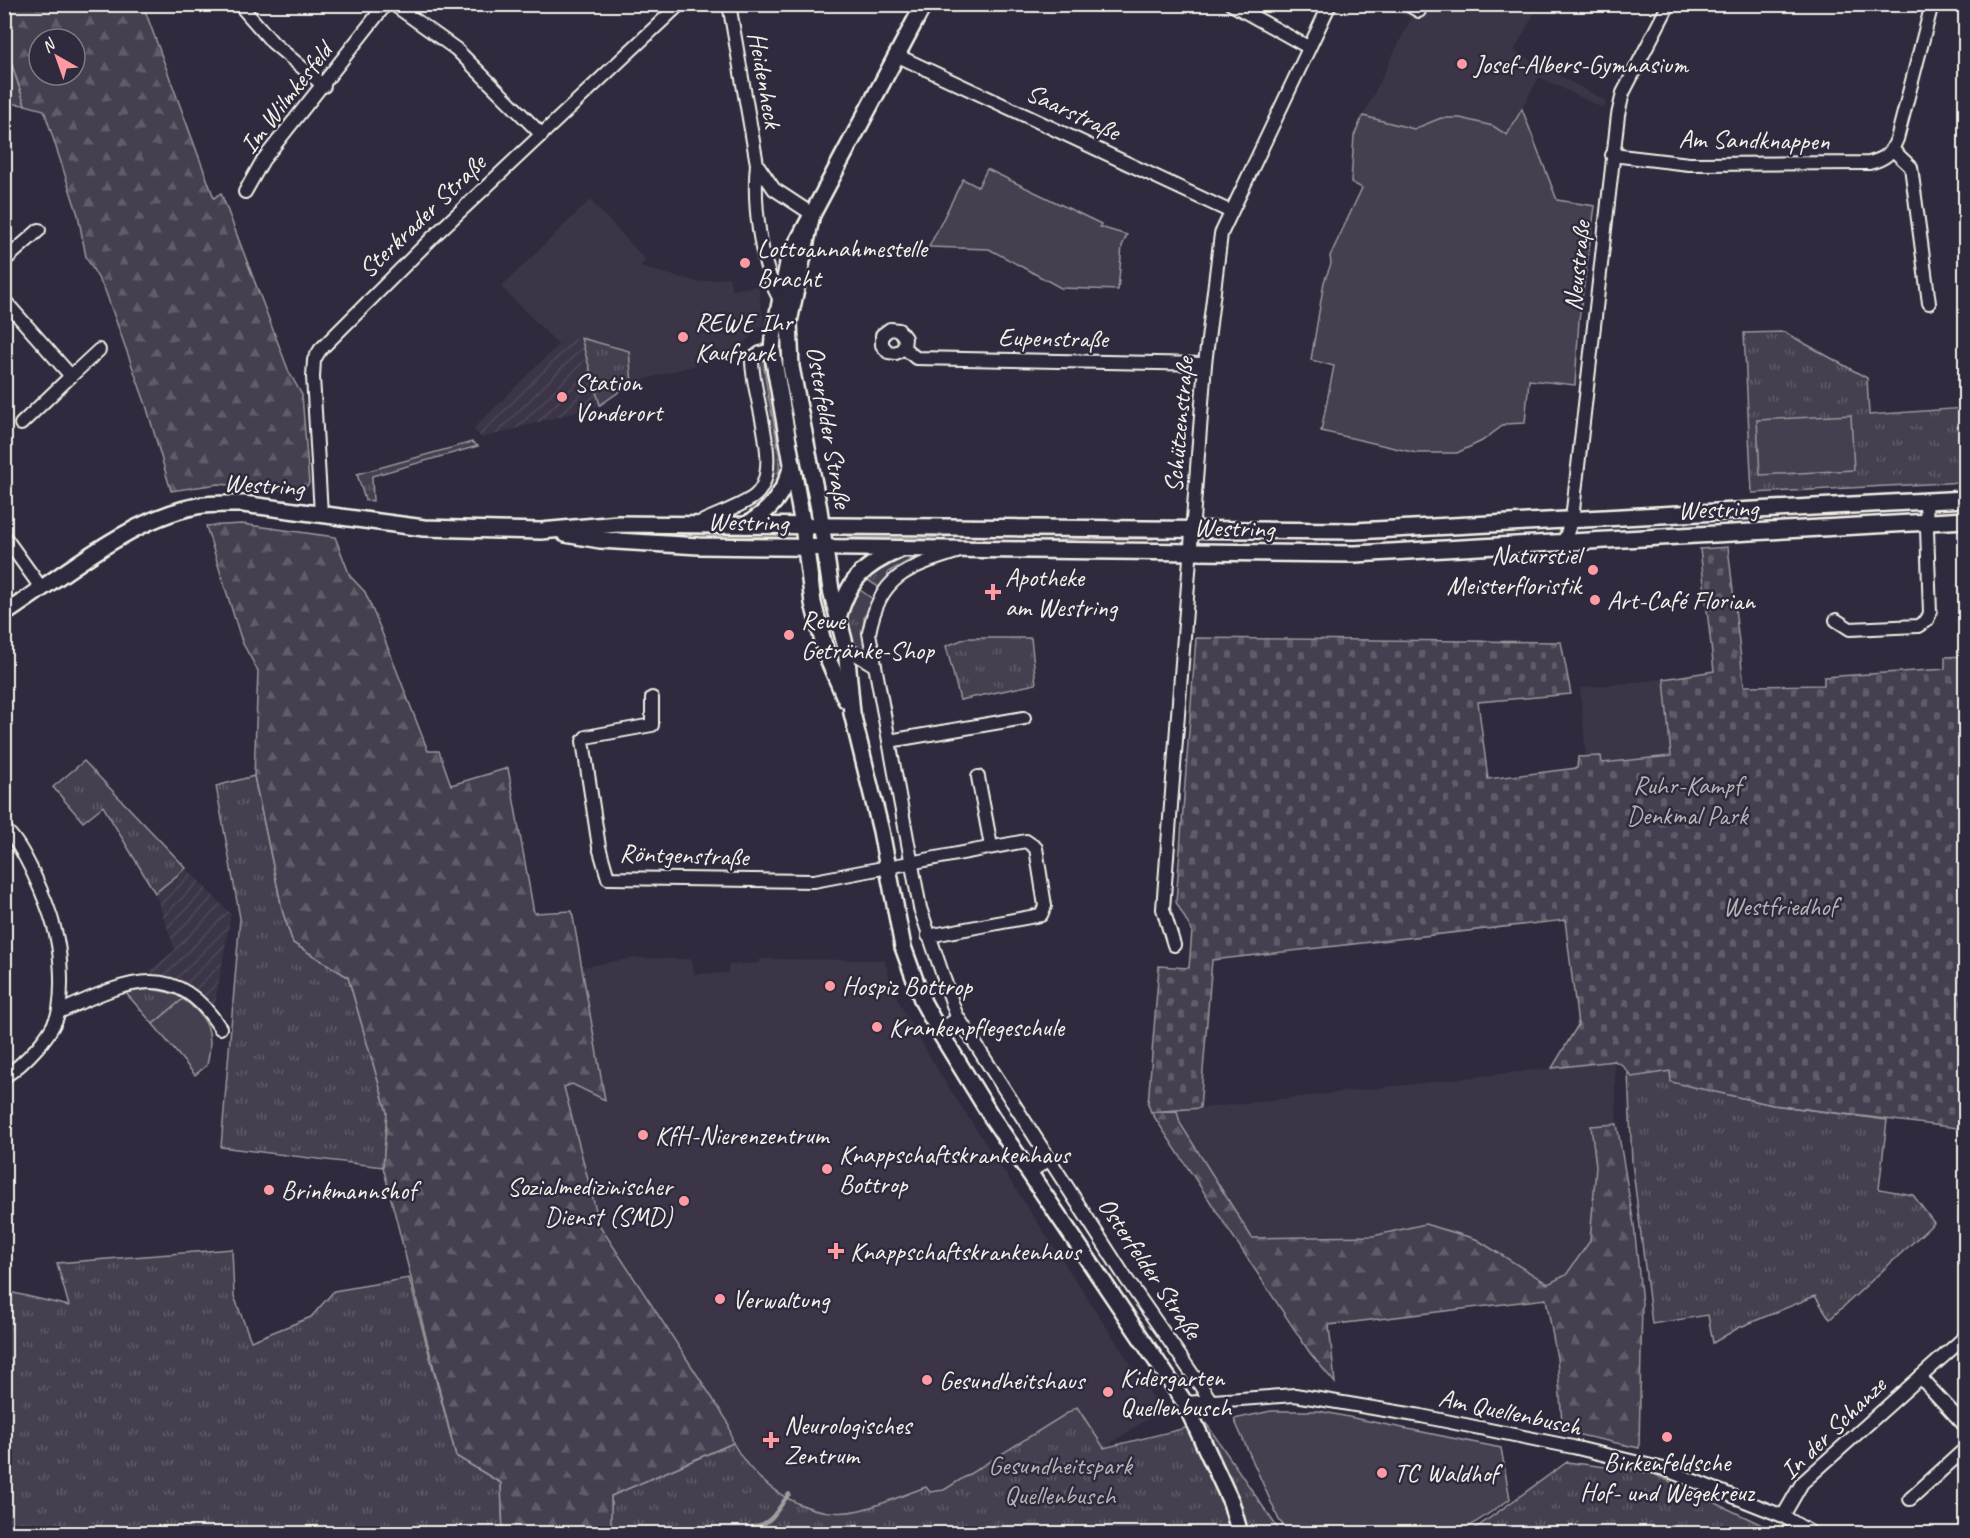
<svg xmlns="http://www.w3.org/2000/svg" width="1970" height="1538" font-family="Caveat,sans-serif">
<defs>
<pattern id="industrial-furrows" width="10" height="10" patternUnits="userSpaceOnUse" patternTransform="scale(1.5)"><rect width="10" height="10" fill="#3b3647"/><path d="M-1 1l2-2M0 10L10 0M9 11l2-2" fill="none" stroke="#4e4a59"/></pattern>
<pattern id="grass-tufts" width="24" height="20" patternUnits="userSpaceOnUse" patternTransform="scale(1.5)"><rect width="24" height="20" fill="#454050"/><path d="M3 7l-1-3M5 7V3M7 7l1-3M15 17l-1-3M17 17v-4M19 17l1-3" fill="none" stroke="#605c69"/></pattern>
<pattern id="forest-firs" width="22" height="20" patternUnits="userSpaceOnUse" patternTransform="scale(1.5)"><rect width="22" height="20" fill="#454050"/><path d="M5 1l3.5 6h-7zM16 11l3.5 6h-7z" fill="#605c69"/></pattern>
<pattern id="cemetery-stones" width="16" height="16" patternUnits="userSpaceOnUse" patternTransform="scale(1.5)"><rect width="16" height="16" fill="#454050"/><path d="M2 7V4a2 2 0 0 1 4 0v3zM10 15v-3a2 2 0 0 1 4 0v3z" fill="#605c69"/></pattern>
</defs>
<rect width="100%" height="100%" fill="#2f2a3d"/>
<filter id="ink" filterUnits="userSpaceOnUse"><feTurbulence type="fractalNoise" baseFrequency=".0167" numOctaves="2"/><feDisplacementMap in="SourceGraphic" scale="12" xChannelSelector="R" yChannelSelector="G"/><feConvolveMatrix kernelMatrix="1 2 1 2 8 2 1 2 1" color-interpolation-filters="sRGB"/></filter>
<g filter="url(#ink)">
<g fill="#3b3647">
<polygon points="1384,5 1539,5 1514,51 1606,101 1603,108 1539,77 1507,135 1493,126 1460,118 1441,119 1414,129 1363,116 1411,18"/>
<polygon points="590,200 646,260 640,267 698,282 729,277 732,290 758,286 764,324 737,350 713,360 632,383 629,351 569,334 558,344 501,287"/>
<polygon points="1664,679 1671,756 1602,763 1600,756 1586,756 1580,688"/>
<polygon points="635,958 692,959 694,974 728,973 728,965 760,963 760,959 884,960 894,991 905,1014 942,1077 1161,1410 1104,1448 1076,1408 944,1490 930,1492 926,1487 859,1511 814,1510 775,1491 758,1478 744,1463 733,1443 728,1422 600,1225 572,1121 564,1087 572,1084 605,1099 582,967"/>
<polygon points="1614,1061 1617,1124 1591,1126 1596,1166 1590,1241 1566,1275 1548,1284 1476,1239 1425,1225 1373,1236 1252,1238 1180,1123 1177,1111"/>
</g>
<g fill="url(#industrial-furrows)">
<polygon points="569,334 581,338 600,405 482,438 473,429"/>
<polygon points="186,868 231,914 214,1009 196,990 181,983 152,976 150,970 175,950 155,893"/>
</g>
<g fill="url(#grass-tufts)" stroke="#9c989c" stroke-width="1.5">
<polygon points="1784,332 1867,378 1869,415 1965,408 1965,482 1752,493 1744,333"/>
<polygon points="581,338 629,351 632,383 600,405"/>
<path d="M764 359C764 402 789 454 775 494L766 485 757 362Z"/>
<polygon points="472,442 478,446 372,476 373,501 365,500 357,474"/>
<polygon points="624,531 776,532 777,537 625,533"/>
<polygon points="989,534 1153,536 1153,539 1078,539 1026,543 849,542 848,537 926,538"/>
<polygon points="927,555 920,561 914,558 888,572 887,580 880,588 863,577 903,556"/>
<polygon points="822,575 841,664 839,675 815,576"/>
<path d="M856 587 874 600 870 611 864 616 865 656C861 652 853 648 850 644 839 628 851 603 856 587Z"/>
<polygon points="967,638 1031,638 1036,684 960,700 946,646"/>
<polygon points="84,761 186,868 155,893 103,806 83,822 53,787"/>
<polygon points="254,776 283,913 293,943 348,977 387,1112 383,1167 221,1147 240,918 216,786"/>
<polygon points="151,989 176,994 183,999 153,1024 125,992"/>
<polygon points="1670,1071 1672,1082 1773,1105 1887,1120 1879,1189 1913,1195 1934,1223 1830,1319 1815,1296 1738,1328 1713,1343 1708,1315 1652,1324 1632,1162 1628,1072 1633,1076"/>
<polygon points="232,1249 234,1296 251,1341 311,1317 334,1291 409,1278 456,1456 501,1483 503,1533 127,1533 128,1531 5,1534 5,1291 69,1306 57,1263"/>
<path d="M1077 1407 1104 1448 1206 1423 1281 1533 610 1534 611 1496 733 1443C757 1487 808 1522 860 1510 882 1505 905 1494 926 1487L930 1492 944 1490Z"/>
<polygon points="1567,1462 1652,1473 1779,1533 1469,1533"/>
</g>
<g fill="url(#forest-firs)" stroke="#9c989c" stroke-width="1.5" fill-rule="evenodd">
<path d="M4 5H143L214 198 221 193 289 372 302 395 309 483 303 491 218 484 171 491 146 405 105 290 86 257 78 215 44 110 25 105 5 44ZM39 39H75V75H39Z"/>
<polygon points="242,524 335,537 350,576 365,592 379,625 428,751 439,751 451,785 508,768 534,913 572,911 605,1100 572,1084 564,1087 600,1226 728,1422 733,1443 611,1496 611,1533 503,1533 501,1483 456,1456 383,1167 387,1112 348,977 293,943 283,913 254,776 258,671 242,642 206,526"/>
<polygon points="1177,1111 1180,1123 1252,1238 1373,1236 1425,1224 1476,1239 1548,1284 1566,1275 1590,1241 1596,1166 1591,1126 1617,1124 1634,1225 1642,1303 1639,1448 1548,1428 1548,1424 1562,1422 1557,1358 1546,1299 1329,1325 1335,1383 1310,1353 1151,1112"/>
</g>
<polygon fill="url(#cemetery-stones)" stroke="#9c989c" stroke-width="1.5" points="1728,547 1744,686 1824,685 1824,677 1945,669 1945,657 1965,656 1965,1129 1773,1105 1671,1082 1670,1071 1632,1077 1621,1064 1614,1061 1552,1068 1578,1025 1565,920 1212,960 1200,1108 1151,1112 1148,1104 1159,966 1189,968 1192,931 1176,902 1196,638 1561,642 1571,694 1478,702 1488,779 1577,768 1578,757 1601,756 1602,763 1671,756 1664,679 1714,671 1700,549"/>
<g fill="#454050" stroke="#9c989c" stroke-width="1.5">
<polygon points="4,44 5,44 25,105 5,103"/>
<polygon points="1522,109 1557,200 1595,206 1579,320 1575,385 1529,380 1525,423 1505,424 1482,441 1457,453 1416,453 1321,431 1334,366 1311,360 1324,282 1331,264 1330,256 1362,188 1351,182 1354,136 1363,116 1414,129 1441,118 1460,118 1493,126 1507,135"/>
<polygon points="987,169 1101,224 1100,227 1127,235 1122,246 1118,290 1061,288 989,249 929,247 963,179 978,187"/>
<polygon points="1851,415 1854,470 1760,475 1757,420"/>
<path d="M183 999C210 1019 214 1033 207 1065L195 1075 153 1024Z"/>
<polygon points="1271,1411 1319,1411 1501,1448 1510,1499 1460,1533 1289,1533 1279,1520 1234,1419"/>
</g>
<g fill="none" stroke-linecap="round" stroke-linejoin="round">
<path stroke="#a19ea0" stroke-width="4" d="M748 1534 755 1526C772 1525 779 1506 789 1494"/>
<g stroke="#f4f1e8" stroke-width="16">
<g id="minor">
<polyline points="239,4 273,43 324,86"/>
<polyline points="393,4 456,49 542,135"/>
<path d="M729 4 757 164C753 202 760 264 779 298"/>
<polyline points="1231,4 1308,47"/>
<polyline points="1407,4 1419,11"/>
<polyline points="896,55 1229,211"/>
<polyline points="1893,150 1911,167 1929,303"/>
<path d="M1612 155 1689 164 1869 163C1885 159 1891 154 1897 139L1932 4"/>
<polyline points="757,164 774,189 812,214"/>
<polyline points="245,192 263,160 386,4"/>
<polyline points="4,261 39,230"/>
<polyline points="4,300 71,376 21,424"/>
<polyline points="904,348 896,353 888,352 882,345 882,335 890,329 899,330 905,338 904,348 916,358 1205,364"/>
<polyline points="71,376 99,350"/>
<polyline points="321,514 313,377 314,360 320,350 434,236 680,4"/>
<path d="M697 524C715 515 735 509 752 498 787 474 751 396 752 359L760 353 772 350"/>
<polyline points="4,536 42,589"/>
<polyline points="1564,542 1572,519 1618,115 1623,93 1669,4"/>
<path d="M957 552C906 568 880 576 869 633L920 908 956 1014 1125 1277 1211 1401"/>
<polyline points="1836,620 1850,629 1918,626 1927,620 1930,613 1926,501"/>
<polyline points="846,648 874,665"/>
<polyline points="652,698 652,725 586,737 583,741 599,847 608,878 814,881 1026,841 1036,848 1045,906 1041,915 928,936"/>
<polyline points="889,741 1024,718"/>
<polyline points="978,777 991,846"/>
<path d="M4 829C23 842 48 905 54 927 61 951 63 985 59 1010 54 1034 24 1064 4 1077"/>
<polyline points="1174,945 1163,909 1205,364 1221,234 1330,4"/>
<path d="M59 1012C122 984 174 955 220 1028"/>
<polyline points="939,1031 958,1018"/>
<polyline points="1030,1172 1050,1159"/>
<polyline points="1920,1377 1966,1427"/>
<polyline points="1185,1403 1295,1395 1421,1416 1573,1447 1664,1469 1783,1516 1813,1534"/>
<polyline points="1910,1499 1966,1448"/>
<polyline points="1783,1516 1802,1483 1966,1336"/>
</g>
</g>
<g stroke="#f4f1e8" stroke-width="20">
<g id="major">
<polyline points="812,214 789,322 791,367 819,509 831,590 846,648 852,713 881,831 903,947 923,1002 939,1031 991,1116 1185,1403 1231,1502 1240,1534"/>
<path d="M746 525C772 510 783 494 792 466"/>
<polyline points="565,534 600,540 699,546 1355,554 1966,520"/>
<path d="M4 614C63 576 127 520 197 506 212 503 228 504 243 504L424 528 541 531 618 524 1355 531 1966 499"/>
<path d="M838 618C849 579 863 566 899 550"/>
<polyline points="846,700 827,657 813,603 803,526 772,350 773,338 789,258 924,4"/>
</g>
</g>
<use href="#minor" stroke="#2f2a3d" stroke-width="12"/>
<use href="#major" stroke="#2f2a3d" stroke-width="15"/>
</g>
</g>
<g fill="#ff9aa2" stroke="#2f2a3d" stroke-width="2">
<circle cx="1462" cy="64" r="6"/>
<circle cx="745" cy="263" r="6"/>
<circle cx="683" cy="337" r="6"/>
<circle cx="562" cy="397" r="6"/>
<circle cx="1593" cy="570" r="6"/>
<path d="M990 583h6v6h6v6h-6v6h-6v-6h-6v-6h6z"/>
<circle cx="1595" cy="600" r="6"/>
<circle cx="789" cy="635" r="6"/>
<circle cx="830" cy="986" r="6"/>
<circle cx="877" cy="1027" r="6"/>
<circle cx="643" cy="1135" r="6"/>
<circle cx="827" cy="1169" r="6"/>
<circle cx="269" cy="1190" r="6"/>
<circle cx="684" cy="1201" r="6"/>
<path d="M833 1242h6v6h6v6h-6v6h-6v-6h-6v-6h6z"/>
<circle cx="720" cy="1299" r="6"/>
<circle cx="927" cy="1380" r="6"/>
<circle cx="1108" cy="1392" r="6"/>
<circle cx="1667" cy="1437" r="6"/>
<path d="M768 1431h6v6h6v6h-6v6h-6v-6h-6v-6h6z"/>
<circle cx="1382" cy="1473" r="6"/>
</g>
<g text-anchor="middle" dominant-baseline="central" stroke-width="5" stroke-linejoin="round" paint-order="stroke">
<g font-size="26" fill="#f4f1e8" stroke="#2f2a3d" text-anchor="start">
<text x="1474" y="64">Josef-Albers-Gymnasium</text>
<text x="757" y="248">Lottoannahmestelle<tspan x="757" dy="30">Bracht</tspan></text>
<text x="695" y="322">REWE Ihr<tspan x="695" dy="30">Kaufpark</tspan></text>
<text x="574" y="382">Station<tspan x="574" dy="30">Vonderort</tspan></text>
<text x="1581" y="555" text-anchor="end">Naturstiel<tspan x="1581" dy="30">Meisterfloristik</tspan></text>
<text x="1005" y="577">Apotheke<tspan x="1005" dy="30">am Westring</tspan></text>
<text x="1607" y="600">Art-Café Florian</text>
<text x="801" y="620">Rewe<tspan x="801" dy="30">Getränke-Shop</tspan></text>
<text x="842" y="986">Hospiz Bottrop</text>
<text x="889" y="1027">Krankenpflegeschule</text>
<text x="655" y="1135">KfH-Nierenzentrum</text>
<text x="839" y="1154">Knappschaftskrankenhaus<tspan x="839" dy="30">Bottrop</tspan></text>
<text x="672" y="1186" text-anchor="end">Sozialmedizinischer<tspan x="672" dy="30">Dienst (SMD)</tspan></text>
<text x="281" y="1190">Brinkmannshof</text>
<text x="850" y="1251">Knappschaftskrankenhaus</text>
<text x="732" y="1299">Verwaltung</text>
<text x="1120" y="1377">Kidergarten<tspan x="1120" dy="30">Quellenbusch</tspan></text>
<text x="939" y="1380">Gesundheitshaus</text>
<text x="784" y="1425">Neurologisches<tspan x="784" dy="30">Zentrum</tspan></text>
<text x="1667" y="1462" text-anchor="middle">Birkenfeldsche<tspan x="1667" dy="30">Hof- und Wegekreuz</tspan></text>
<text x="1394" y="1473">TC Waldhof</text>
</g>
<g font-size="26" fill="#f4f1e8" stroke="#2f2a3d">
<text transform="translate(765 80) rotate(80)">Heidenheck</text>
<text transform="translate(286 98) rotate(-52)">Im Wilmkesfeld</text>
<text transform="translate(1073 112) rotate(25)">Saarstraße</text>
<text transform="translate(1754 140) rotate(1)">Am Sandknappen</text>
<text transform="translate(422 216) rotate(-44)">Sterkrader Straße</text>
<text transform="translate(1577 266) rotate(-84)">Neustraße</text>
<text transform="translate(1053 338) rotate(1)">Eupenstraße</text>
<text transform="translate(1179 425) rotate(-85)">Schützenstraße</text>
<text transform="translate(829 427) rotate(80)">Osterfelder Straße</text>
<text transform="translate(264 485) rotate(4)">Westring</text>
<text transform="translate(1718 509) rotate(-2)">Westring</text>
<text transform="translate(748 522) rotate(1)">Westring</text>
<text transform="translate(1234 528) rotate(1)">Westring</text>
<text transform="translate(684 855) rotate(2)">Röntgenstraße</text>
<text transform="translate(1150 1268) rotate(56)">Osterfelder Straße</text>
<text transform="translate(1510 1412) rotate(12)">Am Quellenbusch</text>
<text transform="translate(1833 1428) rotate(-44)">In der Schanze</text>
</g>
<g font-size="26" fill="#b7b3b3" stroke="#2f2a3d">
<text x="1687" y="785">Ruhr-Kampf<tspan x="1687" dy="30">Denkmal Park</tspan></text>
<text x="1780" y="906">Westfriedhof</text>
<text x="1060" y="1465">Gesundheitspark<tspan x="1060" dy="30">Quellenbusch</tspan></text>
</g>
</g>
<rect width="1970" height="1538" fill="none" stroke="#2f2a3d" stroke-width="24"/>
<rect x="12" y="12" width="1946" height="1514" fill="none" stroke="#f4f1e8" stroke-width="2" filter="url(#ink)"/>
<g transform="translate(57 57) rotate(320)"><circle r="28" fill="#2f2a3d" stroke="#7e7a81" stroke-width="1.5"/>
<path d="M0-4.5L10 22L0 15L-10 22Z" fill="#ff9aa2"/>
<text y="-9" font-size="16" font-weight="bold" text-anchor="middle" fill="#f4f1e8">N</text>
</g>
</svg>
